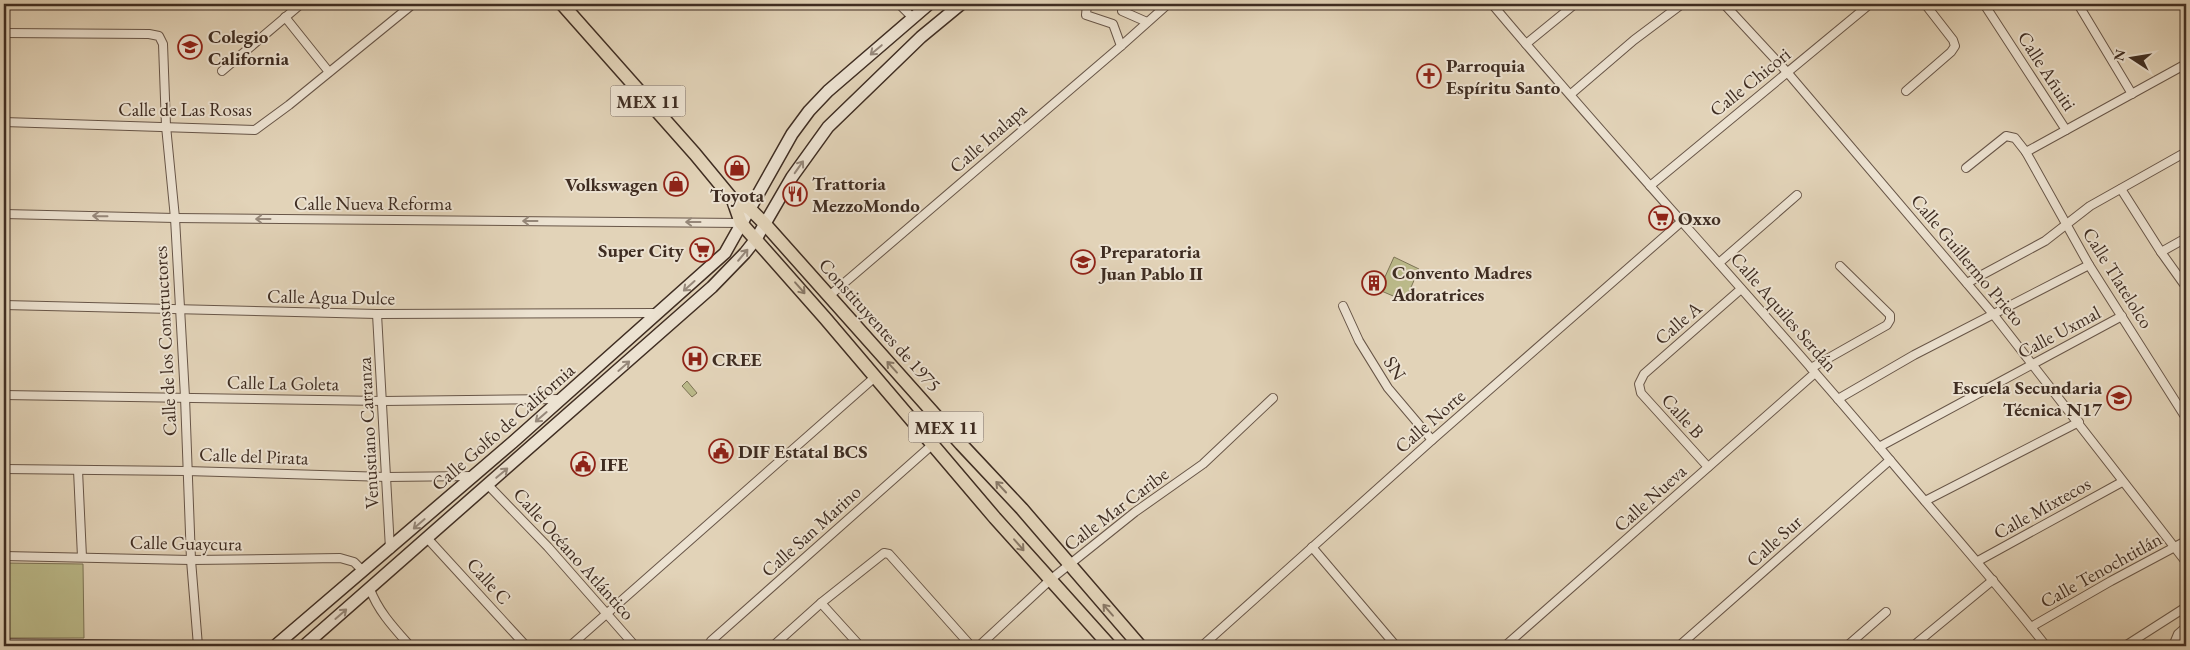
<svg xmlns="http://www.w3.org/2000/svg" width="2190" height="650" font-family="'EB Garamond',serif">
<rect width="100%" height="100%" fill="#e2d3b8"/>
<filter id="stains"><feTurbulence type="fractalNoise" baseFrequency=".004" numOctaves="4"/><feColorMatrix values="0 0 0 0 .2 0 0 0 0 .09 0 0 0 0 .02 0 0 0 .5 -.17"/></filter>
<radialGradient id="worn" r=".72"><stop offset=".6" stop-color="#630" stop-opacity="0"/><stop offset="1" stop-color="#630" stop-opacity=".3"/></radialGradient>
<g fill="#bbba8a" stroke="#7d7456">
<polygon points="1394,257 1419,269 1405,301 1379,290"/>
<polygon points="687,381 697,393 692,397 682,386"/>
<polygon points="4,563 83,564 84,638 4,638"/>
</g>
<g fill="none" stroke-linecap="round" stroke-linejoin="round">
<g stroke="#685648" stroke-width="10">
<g id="street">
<polyline points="899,4 913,18"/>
<polyline points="1087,4 1086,15 1113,24 1121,46"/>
<polyline points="1123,4 1122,11 1147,22"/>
<path d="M1492 4C1622 159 1760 305 1890 460 1942 522 1996 582 2046 646"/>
<polyline points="1724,4 1787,72 1993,314 2186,562"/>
<polyline points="1984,4 2066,130"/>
<polyline points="2078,4 2132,94"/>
<polyline points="285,17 329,72"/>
<polyline points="4,33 149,34 159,36 163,44 166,126 175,218 185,397 191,560 198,646"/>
<polyline points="1526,44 1575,4"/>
<polyline points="222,71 301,4"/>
<polyline points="1906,91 1951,52 1955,46 1953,40 1925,4"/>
<polyline points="1571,94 1634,40 1682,4"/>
<polyline points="4,122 255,130 289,105 413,4"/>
<polyline points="2026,152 2186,64"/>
<polyline points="1966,168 2006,136 2015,138 2026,152 2089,265 2186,418"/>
<polyline points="1650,186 1870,4"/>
<polyline points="2121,189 2161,252 2186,287"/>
<polyline points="4,214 175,218 741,223"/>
<polyline points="2161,252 2186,238"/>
<polyline points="1719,263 1797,195"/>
<polyline points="1967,283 2045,241 2090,206 2186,152"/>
<polyline points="829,296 1121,46 1168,4"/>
<polyline points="4,305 377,314 657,313"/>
<polyline points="1343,306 1359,341 1388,388 1432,440"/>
<polyline points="377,314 390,549"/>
<polyline points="1811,368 1887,325 1890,320 1890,315 1840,266"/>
<polyline points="4,395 383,401 562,399"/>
<polyline points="1838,399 1914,355 2089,265"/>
<polyline points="1879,447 2122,316"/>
<polyline points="1708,467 1641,393 1639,384 1644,374 1741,289"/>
<polyline points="4,469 186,471 387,477 473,476"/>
<polyline points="78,470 82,557"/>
<polyline points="488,485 548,547 635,646"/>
<polyline points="1925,501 2079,422"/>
<polyline points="428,539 526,646"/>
<polyline points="1312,547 1396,646"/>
<polyline points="4,556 191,560 340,558 354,562 363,571"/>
<polyline points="1978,561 2122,482"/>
<path d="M370 589C378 611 394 628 410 646"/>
<polyline points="821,603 860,646"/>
<polyline points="2031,627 2111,581 2186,541"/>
<polyline points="711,641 932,445"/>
<polyline points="4,643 242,646"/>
<polyline points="570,646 875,377"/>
<polyline points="773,646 821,603 884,553 889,554 971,646"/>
<polyline points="979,646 1050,580 1135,512 1203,464 1273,398"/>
<polyline points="1202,646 1432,440 1681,222"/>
<polyline points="1505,646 1815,373"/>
<polyline points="1679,646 1890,460"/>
<polyline points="1847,646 1886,612"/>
<polyline points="1913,646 1993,580"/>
<polyline points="2125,646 2186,607"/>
<polyline points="2173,646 2178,634 2186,627"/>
</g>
</g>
<g stroke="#3f2d22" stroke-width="14">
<g id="secondary">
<polyline points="275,646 513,442 725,253 792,134 809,111 828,91 929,4"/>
<polyline points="304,646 712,287 745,253 756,239 792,177 828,127 921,37 961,4"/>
</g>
</g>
<g stroke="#3f2d22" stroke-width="15">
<g id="primary">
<polyline points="562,4 695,154 733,200 741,223 825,318 995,518 1110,646"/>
<polyline points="733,200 750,209 764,223 961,444 1022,509 1140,646"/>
</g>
</g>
<use href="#street" stroke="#ece2d1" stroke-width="8"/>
<use href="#secondary" stroke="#ece2d1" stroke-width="11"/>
<use href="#primary" stroke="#e2d3b8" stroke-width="12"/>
</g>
<defs><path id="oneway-shaft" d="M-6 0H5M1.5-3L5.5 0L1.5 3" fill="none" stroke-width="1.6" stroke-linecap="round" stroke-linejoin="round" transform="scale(1.25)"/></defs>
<g stroke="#96887a">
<use href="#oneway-shaft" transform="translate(876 50) rotate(140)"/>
<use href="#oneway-shaft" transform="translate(799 167) rotate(-55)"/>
<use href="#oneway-shaft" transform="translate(100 216) rotate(-179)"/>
<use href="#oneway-shaft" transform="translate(263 219) rotate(-180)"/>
<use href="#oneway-shaft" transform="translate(530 221) rotate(-180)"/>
<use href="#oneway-shaft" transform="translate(693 222) rotate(-180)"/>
<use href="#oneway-shaft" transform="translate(743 255) rotate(-50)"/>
<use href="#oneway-shaft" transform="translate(689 286) rotate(138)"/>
<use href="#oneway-shaft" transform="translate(624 366) rotate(-41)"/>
<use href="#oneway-shaft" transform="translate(541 417) rotate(139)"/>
<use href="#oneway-shaft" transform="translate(502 473) rotate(-40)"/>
<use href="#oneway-shaft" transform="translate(419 524) rotate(139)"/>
<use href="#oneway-shaft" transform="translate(341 614) rotate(-41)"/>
</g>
<g stroke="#887866">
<use href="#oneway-shaft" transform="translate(800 288) rotate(49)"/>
<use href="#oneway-shaft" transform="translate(892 367) rotate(-132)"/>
<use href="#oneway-shaft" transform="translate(1001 487) rotate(-133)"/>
<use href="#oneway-shaft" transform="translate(1019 545) rotate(49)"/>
<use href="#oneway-shaft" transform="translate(1108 610) rotate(-131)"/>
</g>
<defs>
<g id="school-ring" transform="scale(1.25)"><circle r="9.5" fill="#ece2d1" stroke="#8f2418" stroke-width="1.5"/><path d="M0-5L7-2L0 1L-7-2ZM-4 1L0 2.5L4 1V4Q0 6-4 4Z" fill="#8f2418"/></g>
<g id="church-ring" transform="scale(1.25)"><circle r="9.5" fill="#ece2d1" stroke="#8f2418" stroke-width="1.5"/><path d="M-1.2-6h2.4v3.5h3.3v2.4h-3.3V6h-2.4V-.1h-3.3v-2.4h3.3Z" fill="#8f2418"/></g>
<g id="shop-ring" transform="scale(1.25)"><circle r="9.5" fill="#ece2d1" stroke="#8f2418" stroke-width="1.5"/><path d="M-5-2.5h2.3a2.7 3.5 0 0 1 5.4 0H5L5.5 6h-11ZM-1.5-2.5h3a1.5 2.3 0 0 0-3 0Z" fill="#8f2418"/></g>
<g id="restaurant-ring" transform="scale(1.25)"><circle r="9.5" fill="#ece2d1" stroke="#8f2418" stroke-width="1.5"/><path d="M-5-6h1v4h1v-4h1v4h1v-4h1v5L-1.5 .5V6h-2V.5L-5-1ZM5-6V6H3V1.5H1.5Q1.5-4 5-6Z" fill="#8f2418"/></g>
<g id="supermarket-ring" transform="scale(1.25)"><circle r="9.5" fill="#ece2d1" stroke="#8f2418" stroke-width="1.5"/><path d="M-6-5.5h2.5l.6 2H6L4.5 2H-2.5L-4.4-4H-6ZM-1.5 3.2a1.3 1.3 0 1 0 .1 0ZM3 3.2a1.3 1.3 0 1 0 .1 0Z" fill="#8f2418"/></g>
<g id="university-ring" transform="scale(1.25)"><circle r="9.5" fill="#ece2d1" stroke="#8f2418" stroke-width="1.5"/><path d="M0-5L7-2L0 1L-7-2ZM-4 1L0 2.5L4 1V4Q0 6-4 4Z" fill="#8f2418"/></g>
<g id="building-ring" transform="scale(1.25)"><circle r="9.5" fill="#ece2d1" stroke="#8f2418" stroke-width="1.5"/><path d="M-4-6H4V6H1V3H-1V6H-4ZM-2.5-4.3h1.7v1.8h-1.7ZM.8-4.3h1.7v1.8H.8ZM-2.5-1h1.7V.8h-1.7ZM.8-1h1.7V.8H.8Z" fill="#8f2418"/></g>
<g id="hospital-ring" transform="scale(1.25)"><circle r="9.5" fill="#ece2d1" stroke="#8f2418" stroke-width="1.5"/><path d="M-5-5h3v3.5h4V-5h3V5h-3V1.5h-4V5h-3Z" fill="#8f2418"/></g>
<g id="civic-ring" transform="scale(1.25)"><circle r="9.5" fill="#ece2d1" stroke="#8f2418" stroke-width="1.5"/><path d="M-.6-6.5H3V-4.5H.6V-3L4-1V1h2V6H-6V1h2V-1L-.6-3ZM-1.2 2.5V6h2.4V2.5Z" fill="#8f2418"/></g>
</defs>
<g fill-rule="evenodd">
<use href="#school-ring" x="190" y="47"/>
<use href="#church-ring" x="1429" y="76"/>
<use href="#shop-ring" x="737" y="168"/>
<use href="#shop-ring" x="676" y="184"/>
<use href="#restaurant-ring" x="795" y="194"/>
<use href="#supermarket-ring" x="1661" y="218"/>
<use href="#supermarket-ring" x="702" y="250"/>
<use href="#university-ring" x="1083" y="262"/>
<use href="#building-ring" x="1374" y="283"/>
<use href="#hospital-ring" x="695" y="359"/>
<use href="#school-ring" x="2119" y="398"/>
<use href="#civic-ring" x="721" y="451"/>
<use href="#civic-ring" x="583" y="464"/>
</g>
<g text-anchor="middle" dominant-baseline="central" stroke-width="4" stroke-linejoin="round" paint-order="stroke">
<g fill="#ece2d1" stroke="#736356" stroke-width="1">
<rect x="610.5" y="85.5" width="75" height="31" rx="4"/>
<rect x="908.5" y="411.5" width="75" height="31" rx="4"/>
</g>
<g font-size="18" font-weight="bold" fill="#3f2d22">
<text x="648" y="101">MEX 11</text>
<text x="946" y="427">MEX 11</text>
</g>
<g font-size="19" font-weight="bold" fill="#3f2d22" stroke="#ece2d1" text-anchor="start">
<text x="208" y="36">Colegio<tspan x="208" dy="22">California</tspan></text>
<text x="1446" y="65">Parroquia<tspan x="1446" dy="22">Espíritu Santo</tspan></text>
<text x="812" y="183">Trattoria<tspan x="812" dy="22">MezzoMondo</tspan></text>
<text x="658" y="184" text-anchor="end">Volkswagen</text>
<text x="737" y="195" text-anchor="middle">Toyota</text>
<text x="1678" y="218">Oxxo</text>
<text x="684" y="250" text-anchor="end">Super City</text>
<text x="1100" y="251">Preparatoria<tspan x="1100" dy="22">Juan Pablo II</tspan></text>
<text x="1392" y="272">Convento Madres<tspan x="1392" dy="22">Adoratrices</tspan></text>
<text x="712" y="359">CREE</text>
<text x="2102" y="387" text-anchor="end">Escuela Secundaria<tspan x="2102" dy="22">Técnica N17</tspan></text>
<text x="738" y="451">DIF Estatal BCS</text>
<text x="600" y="464">IFE</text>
</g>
<g font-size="19" fill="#3f2d22" stroke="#ece2d1">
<text transform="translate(2047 71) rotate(57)">Calle Añuiti</text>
<text transform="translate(1750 82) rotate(-39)">Calle Chicori</text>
<text x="185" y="109">Calle de Las Rosas</text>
<text transform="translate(988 138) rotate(-41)">Calle Inalapa</text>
<text x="373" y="203">Calle Nueva Reforma</text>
<text transform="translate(1968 260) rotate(50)">Calle Guillermo Prieto</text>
<text transform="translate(2118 278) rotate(58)">Calle Tlatelolco</text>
<text transform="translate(331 297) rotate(1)">Calle Agua Dulce</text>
<text transform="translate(1784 312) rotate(49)">Calle Aquiles Serdán</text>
<text transform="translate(1678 323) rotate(-41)">Calle A</text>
<text transform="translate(880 325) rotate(48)">Constituyentes de 1975</text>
<text transform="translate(2059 332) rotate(-28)">Calle Uxmal</text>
<text transform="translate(165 341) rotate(-93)">Calle de los Constructores</text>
<text transform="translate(1395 368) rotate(57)">SN</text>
<text transform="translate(283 383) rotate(1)">Calle La Goleta</text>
<text transform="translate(1683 416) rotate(48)">Calle B</text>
<text transform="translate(1430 421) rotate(-41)">Calle Norte</text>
<text transform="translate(503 427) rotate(-41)">Calle Golfo de California</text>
<text transform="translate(368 433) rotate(-93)">Venustiano Carranza</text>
<text transform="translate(254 456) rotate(2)">Calle del Pirata</text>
<text transform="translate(1650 498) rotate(-42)">Calle Nueva</text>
<text transform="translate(2042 508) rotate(-29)">Calle Mixtecos</text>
<text transform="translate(1116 509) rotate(-37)">Calle Mar Caribe</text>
<text transform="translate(811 531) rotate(-42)">Calle San Marino</text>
<text transform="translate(1774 541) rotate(-42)">Calle Sur</text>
<text transform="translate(186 543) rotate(1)">Calle Guaycura</text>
<text transform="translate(574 554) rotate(48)">Calle Océano Atlántico</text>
<text transform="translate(2101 570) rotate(-29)">Calle Tenochtitlán</text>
<text transform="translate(489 581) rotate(48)">Calle C</text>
</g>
</g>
<rect width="2190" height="650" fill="none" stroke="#e2d3b8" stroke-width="20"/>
<rect x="5" y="5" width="2180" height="640" fill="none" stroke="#3f2d22" stroke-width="2.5"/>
<rect x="10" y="10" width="2170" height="630" fill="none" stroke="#3f2d22"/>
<g transform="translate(2132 58) rotate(282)" stroke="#ece2d1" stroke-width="4" paint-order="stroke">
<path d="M0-4L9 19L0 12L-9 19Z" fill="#3f2d22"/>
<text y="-8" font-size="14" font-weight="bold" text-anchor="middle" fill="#3f2d22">N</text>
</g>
<rect width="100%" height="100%" filter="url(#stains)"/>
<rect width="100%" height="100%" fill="url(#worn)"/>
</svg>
